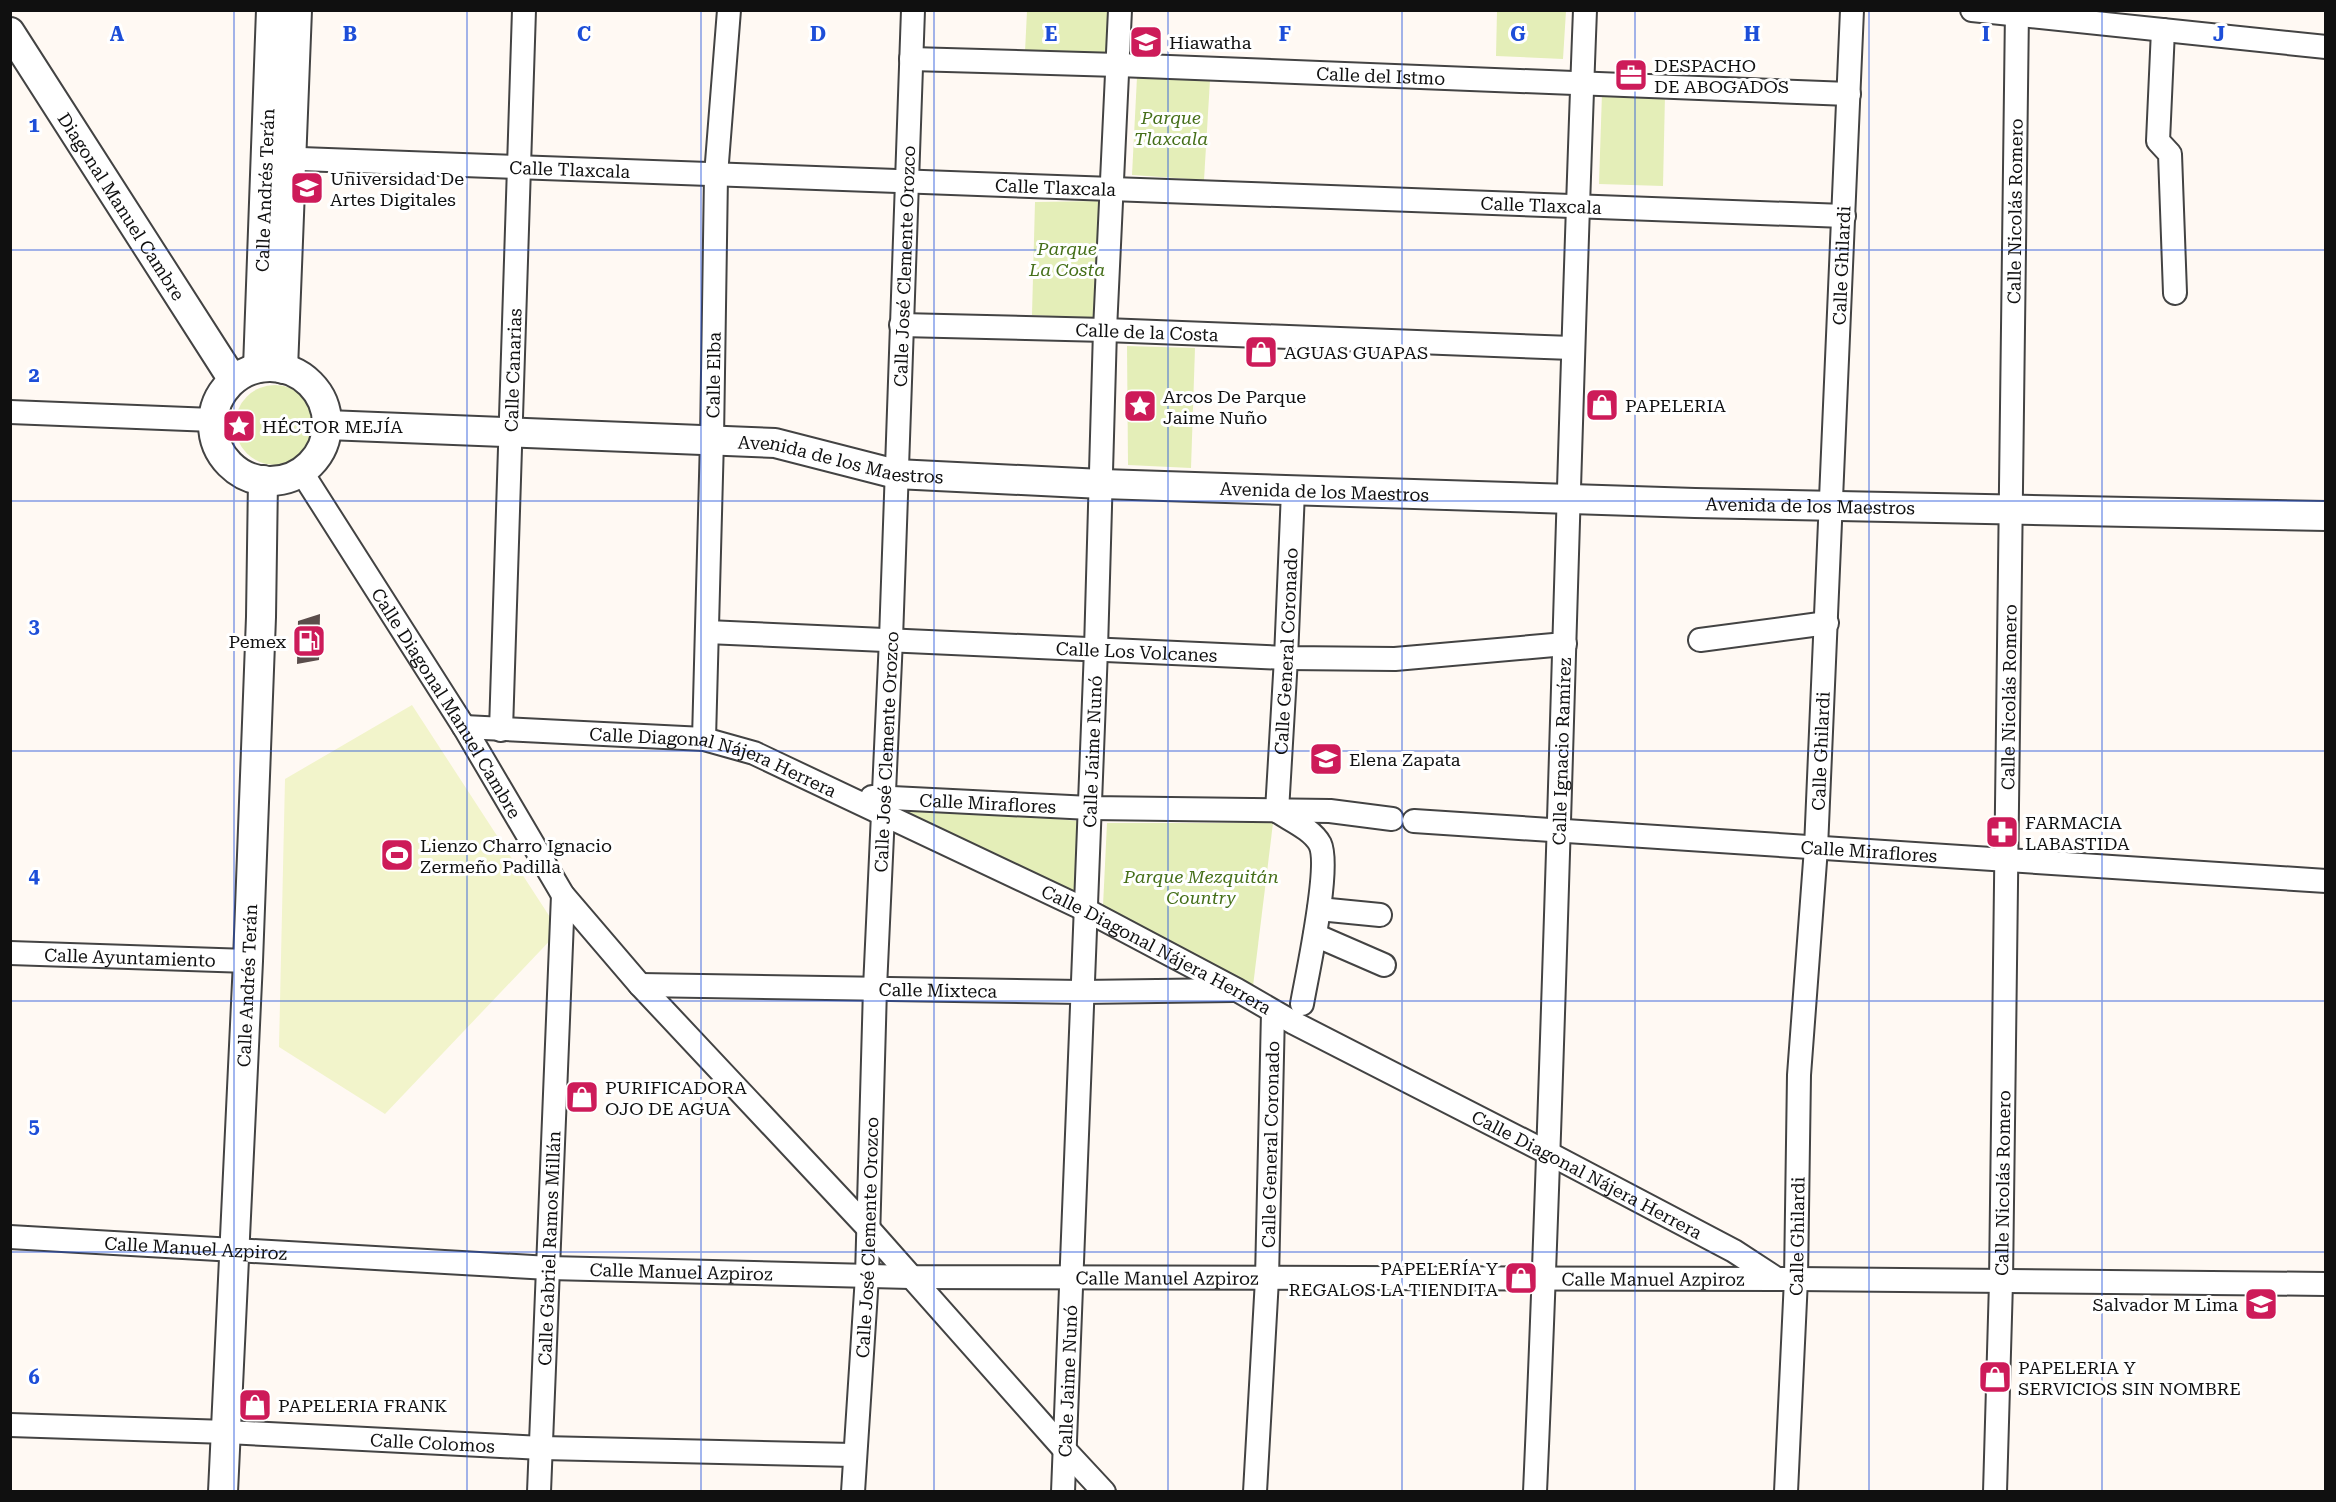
<svg xmlns="http://www.w3.org/2000/svg" width="2336" height="1502" font-family="'Roboto Serif',serif">
<rect width="100%" height="100%" fill="#fff9f3"/>
<g fill="#e4eeb8">
<polygon points="1027,11 1109,11 1107,53 1025,52"/>
<polygon points="1497,11 1566,11 1563,59 1496,56"/>
<polygon points="1137,77 1210,80 1204,180 1132,175"/>
<polygon points="1602,93 1665,95 1663,186 1599,184"/>
<polygon points="1101,201 1099,319 1032,315 1035,202"/>
<polygon points="1127,346 1195,348 1191,468 1128,465"/>
<circle cx="275" cy="425" r="40"/>
<polygon points="890,806 1080,821 1078,898"/>
<polygon points="1107,823 1273,823 1253,986 1103,906"/>
</g>
<polygon fill="#f2f4cb" points="412,705 559,931 385,1114 279,1047 285,779"/>
<polygon fill="#5a4d4b" points="320,614 319,660 297,664 298,621"/>
<g fill="none" stroke-linecap="round" stroke-linejoin="round">
<g stroke="#434343" stroke-width="26">
<g id="minor">
<polyline points="1972,10 2326,47"/>
<polyline points="2163,30 2158,141 2170,154 2175,293"/>
<path id="s1" d="M911 59 1118 65 1849 94"/>
<path id="s2" d="M274 158 1844 216"/>
<path id="s3" d="M901 325 1105 330 1572 348"/>
<polyline points="10,412 213,420"/>
<path id="s4" d="M301 471 464 727 563 895 640 985 868 1228 1064 1449 1104 1492"/>
<path id="s5" d="M707 632 1286 658 1395 659 1565 644"/>
<polyline points="1700,640 1827,623"/>
<path id="s6" d="M464 727 704 739 754 753 1086 910 1237 990 1294 1023 1548 1153 1734 1251 1777 1279"/>
<path id="s7" d="M501 730 524 10"/>
<path id="s8" d="M704 739 712 439 716 175 729 10"/>
<path id="s9" d="M872 797 1090 808 1330 811 1392 819"/>
<path id="s10" d="M1277 811 1286 658 1293 491"/>
<path d="M1277 811C1290 820 1312 829 1320 844 1331 867 1307 975 1302 1004"/>
<path id="s11" d="M1414 821 2326 881"/>
<polyline points="1319,909 1380,915"/>
<polyline points="1315,935 1384,965"/>
<path id="s12" d="M10 953 248 961"/>
<path id="s13" d="M640 985 1081 992 1233 990"/>
<path id="s14" d="M10 1237 549 1268 910 1277 1796 1279 2326 1284"/>
<path id="s15" d="M10 1425 227 1432 542 1448 853 1455"/>
<path id="s16" d="M539 1492 563 895"/>
<path id="s17" d="M853 1492 867 1276 875 988 891 639 913 10"/>
<path id="s18" d="M1063 1492 1096 649 1105 330 1120 10"/>
<path id="s19" d="M1255 1492 1267 1279 1273 1012"/>
<path id="s20" d="M1535 1492C1557 998 1566 504 1585 10"/>
<path id="s21" d="M1786 1492 1796 1279 1799 1075 1816 848 1852 10"/>
<path id="s22" d="M1995 1492 2001 1282 2017 10"/>
</g>
</g>
<g stroke="#434343" stroke-width="32">
<g id="tertiary">
<path id="s23" d="M10 32 233 380"/>
<circle cx="270" cy="424" r="57"/>
<path id="s24" d="M258 368 271 10"/>
<polyline points="283,369 297,10"/>
<path id="s25" d="M327 425 775 443 896 474 1102 484 1695 503 2326 516"/>
<path id="s26" d="M223 1492 248 961 261 617 263 480"/>
</g>
</g>
<use href="#minor" stroke="#fff" stroke-width="22"/>
<use href="#tertiary" stroke="#fff" stroke-width="28"/>
</g>
<path fill="none" stroke="#1d4ed8" stroke-width="1.5" stroke-opacity="0.55" d="M234 10V1492M467 10V1492M701 10V1492M934 10V1492M1168 10V1492M1402 10V1492M1635 10V1492M1869 10V1492M2102 10V1492M10 250H2326M10 501H2326M10 751H2326M10 1001H2326M10 1252H2326"/>
<defs>
<g id="school-square" transform="scale(1.725)"><rect x="-9" y="-9" width="18" height="18" rx="4" fill="#cd1b59" stroke="#fff"/><path d="M0-5L7-2L0 1L-7-2ZM-4 1L0 2.5L4 1V4Q0 6-4 4Z" fill="#fff"/></g>
<g id="office-square" transform="scale(1.725)"><rect x="-9" y="-9" width="18" height="18" rx="4" fill="#cd1b59" stroke="#fff"/><path d="M-6-3h4V-5.5h4V-3h4V5H-6ZM-1-4.5V-3h2v-1.5ZM-6 0V1H6V0Z" fill="#fff"/></g>
<g id="university-square" transform="scale(1.725)"><rect x="-9" y="-9" width="18" height="18" rx="4" fill="#cd1b59" stroke="#fff"/><path d="M0-5L7-2L0 1L-7-2ZM-4 1L0 2.5L4 1V4Q0 6-4 4Z" fill="#fff"/></g>
<g id="shop-square" transform="scale(1.725)"><rect x="-9" y="-9" width="18" height="18" rx="4" fill="#cd1b59" stroke="#fff"/><path d="M-5-2.5h2.3a2.7 3.5 0 0 1 5.4 0H5L5.5 6h-11ZM-1.5-2.5h3a1.5 2.3 0 0 0-3 0Z" fill="#fff"/></g>
<g id="sight-square" transform="scale(1.725)"><rect x="-9" y="-9" width="18" height="18" rx="4" fill="#cd1b59" stroke="#fff"/><path d="M0-6L1.8-2.2L6-1.7L2.9 1.2L3.7 5.4L0 3.3L-3.7 5.4L-2.9 1.2L-6-1.7L-1.8-2.2Z" fill="#fff"/></g>
<g id="fuel-square" transform="scale(1.725)"><rect x="-9" y="-9" width="18" height="18" rx="4" fill="#cd1b59" stroke="#fff"/><path d="M-5.5-6h7V0h2V4h1.3V-2.5L3-4.5l.8-.8L6-3V5H2.5V1h-1V6h-7ZM-4.2-4.7v3.2H.2V-4.7Z" fill="#fff"/></g>
<g id="pharmacy-square" transform="scale(1.725)"><rect x="-9" y="-9" width="18" height="18" rx="4" fill="#cd1b59" stroke="#fff"/><path d="M-2-6h4v4h4v4h-4v4h-4v-4h-4v-4h4Z" fill="#fff"/></g>
<g id="stadium-square" transform="scale(1.725)"><rect x="-9" y="-9" width="18" height="18" rx="4" fill="#cd1b59" stroke="#fff"/><path d="M0-5a6.5 5 0 1 0 0 10a6.5 5 0 1 0 0-10ZM-3.5-1.8h7v3.6h-7Z" fill="#fff"/></g>
</defs>
<g fill-rule="evenodd">
<use href="#school-square" x="1146" y="42"/>
<use href="#office-square" x="1631" y="75"/>
<use href="#university-square" x="307" y="188"/>
<use href="#shop-square" x="1261" y="352"/>
<use href="#shop-square" x="1602" y="405"/>
<use href="#sight-square" x="1140" y="406"/>
<use href="#sight-square" x="239" y="426"/>
<use href="#fuel-square" x="309" y="641"/>
<use href="#school-square" x="1326" y="759"/>
<use href="#pharmacy-square" x="2002" y="832"/>
<use href="#stadium-square" x="397" y="855"/>
<use href="#shop-square" x="582" y="1097"/>
<use href="#shop-square" x="1521" y="1278"/>
<use href="#school-square" x="2261" y="1304"/>
<use href="#shop-square" x="1995" y="1377"/>
<use href="#shop-square" x="255" y="1405"/>
</g>
<g text-anchor="middle" dominant-baseline="central" stroke-width="6" stroke-linejoin="round" paint-order="stroke">
<g font-size="18" fill="#101010" stroke="#fff" text-anchor="start">
<text x="1169" y="42">Hiawatha</text>
<text x="1654" y="65">DESPACHO<tspan x="1654" dy="21">DE ABOGADOS</tspan></text>
<text x="330" y="178">Universidad De<tspan x="330" dy="21">Artes Digitales</tspan></text>
<text x="1284" y="352">AGUAS GUAPAS</text>
<text x="1163" y="396">Arcos De Parque<tspan x="1163" dy="21">Jaime Nuño</tspan></text>
<text x="1625" y="405">PAPELERIA</text>
<text x="262" y="426">HÉCTOR MEJÍA</text>
<text x="286" y="641" text-anchor="end">Pemex</text>
<text x="1349" y="759">Elena Zapata</text>
<text x="2025" y="822">FARMACIA<tspan x="2025" dy="21">LABASTIDA</tspan></text>
<text x="420" y="845">Lienzo Charro Ignacio<tspan x="420" dy="21">Zermeño Padilla</tspan></text>
<text x="605" y="1087">PURIFICADORA<tspan x="605" dy="21">OJO DE AGUA</tspan></text>
<text x="1498" y="1268" text-anchor="end">PAPELERÍA Y<tspan x="1498" dy="21">REGALOS LA TIENDITA</tspan></text>
<text x="2238" y="1304" text-anchor="end">Salvador M Lima</text>
<text x="2018" y="1367">PAPELERIA Y<tspan x="2018" dy="21">SERVICIOS SIN NOMBRE</tspan></text>
<text x="278" y="1405">PAPELERIA FRANK</text>
</g>
<g font-size="18" fill="#101010" stroke="#fff">
<text stroke="none"><textPath href="#s1" startOffset="470">Calle del Istmo</textPath></text>
<text stroke="none"><textPath href="#s2" startOffset="296">Calle Tlaxcala</textPath></text>
<text stroke="none"><textPath href="#s2" startOffset="782">Calle Tlaxcala</textPath></text>
<text stroke="none"><textPath href="#s24" startOffset="178">Calle Andrés Terán</textPath></text>
<text stroke="none"><textPath href="#s2" startOffset="1268">Calle Tlaxcala</textPath></text>
<text stroke="none"><textPath href="#s23" startOffset="207">Diagonal Manuel Cambre</textPath></text>
<text stroke="none"><textPath href="#s22" startOffset="1281">Calle Nicolás Romero</textPath></text>
<text stroke="none"><textPath href="#s17" startOffset="1227">Calle José Clemente Orozco</textPath></text>
<text stroke="none"><textPath href="#s21" startOffset="1228">Calle Ghilardi</textPath></text>
<text stroke="none"><textPath href="#s3" startOffset="246">Calle de la Costa</textPath></text>
<text stroke="none"><textPath href="#s7" startOffset="360">Calle Canarias</textPath></text>
<text stroke="none"><textPath href="#s8" startOffset="364">Calle Elba</textPath></text>
<text stroke="none"><textPath href="#s25" startOffset="516">Avenida de los Maestros</textPath></text>
<text stroke="none"><textPath href="#s25" startOffset="1002">Avenida de los Maestros</textPath></text>
<text stroke="none"><textPath href="#s25" startOffset="1488">Avenida de los Maestros</textPath></text>
<text stroke="none"><textPath href="#s5" startOffset="430">Calle Los Volcanes</textPath></text>
<text stroke="none"><textPath href="#s10" startOffset="160">Calle General Coronado</textPath></text>
<text stroke="none"><textPath href="#s22" startOffset="795">Calle Nicolás Romero</textPath></text>
<text stroke="none"><textPath href="#s4" startOffset="274">Calle Diagonal Manuel Cambre</textPath></text>
<text stroke="none"><textPath href="#s17" startOffset="741">Calle José Clemente Orozco</textPath></text>
<text stroke="none"><textPath href="#s18" startOffset="741">Calle Jaime Nunó</textPath></text>
<text stroke="none"><textPath href="#s20" startOffset="741">Calle Ignacio Ramírez</textPath></text>
<text stroke="none"><textPath href="#s21" startOffset="742">Calle Ghilardi</textPath></text>
<text stroke="none"><textPath href="#s6" startOffset="254">Calle Diagonal Nájera Herrera</textPath></text>
<text stroke="none"><textPath href="#s9" startOffset="116">Calle Miraflores</textPath></text>
<text stroke="none"><textPath href="#s11" startOffset="456">Calle Miraflores</textPath></text>
<text stroke="none"><textPath href="#s6" startOffset="740">Calle Diagonal Nájera Herrera</textPath></text>
<text stroke="none"><textPath href="#s12" startOffset="120">Calle Ayuntamiento</textPath></text>
<text stroke="none"><textPath href="#s26" startOffset="507">Calle Andrés Terán</textPath></text>
<text stroke="none"><textPath href="#s13" startOffset="298">Calle Mixteca</textPath></text>
<text stroke="none"><textPath href="#s19" startOffset="348">Calle General Coronado</textPath></text>
<text stroke="none"><textPath href="#s6" startOffset="1226">Calle Diagonal Nájera Herrera</textPath></text>
<text stroke="none"><textPath href="#s22" startOffset="309">Calle Nicolás Romero</textPath></text>
<text stroke="none"><textPath href="#s21" startOffset="256">Calle Ghilardi</textPath></text>
<text stroke="none"><textPath href="#s17" startOffset="255">Calle José Clemente Orozco</textPath></text>
<text stroke="none"><textPath href="#s16" startOffset="244">Calle Gabriel Ramos Millán</textPath></text>
<text stroke="none"><textPath href="#s14" startOffset="186">Calle Manuel Azpiroz</textPath></text>
<text stroke="none"><textPath href="#s14" startOffset="672">Calle Manuel Azpiroz</textPath></text>
<text stroke="none"><textPath href="#s14" startOffset="1158">Calle Manuel Azpiroz</textPath></text>
<text stroke="none"><textPath href="#s14" startOffset="1644">Calle Manuel Azpiroz</textPath></text>
<text stroke="none"><textPath href="#s18" startOffset="111">Calle Jaime Nunó</textPath></text>
<text stroke="none"><textPath href="#s15" startOffset="423">Calle Colomos</textPath></text>
</g>
<g font-size="18" font-style="italic" fill="#456f19" stroke="#fff">
<text x="1171" y="117">Parque<tspan x="1171" dy="21">Tlaxcala</tspan></text>
<text x="1067" y="248">Parque<tspan x="1067" dy="21">La Costa</tspan></text>
<text x="1201" y="876">Parque Mezquitán<tspan x="1201" dy="21">Country</tspan></text>
</g>
</g>
<g font-size="20" text-anchor="middle" font-weight="bold" fill="#1d4ed8" stroke="#fff" stroke-width="6" stroke-linejoin="round" paint-order="stroke">
<text x="117" y="41">A</text>
<text x="350" y="41">B</text>
<text x="584" y="41">C</text>
<text x="818" y="41">D</text>
<text x="1051" y="41">E</text>
<text x="1285" y="41">F</text>
<text x="1518" y="41">G</text>
<text x="1752" y="41">H</text>
<text x="1986" y="41">I</text>
<text x="2219" y="41">J</text>
<text x="34" y="132">1</text>
<text x="34" y="382">2</text>
<text x="34" y="633">3</text>
<text x="34" y="883">4</text>
<text x="34" y="1133">5</text>
<text x="34" y="1384">6</text>
</g>
<rect width="2336" height="1502" fill="none" stroke="#101010" stroke-width="24"/>
</svg>
